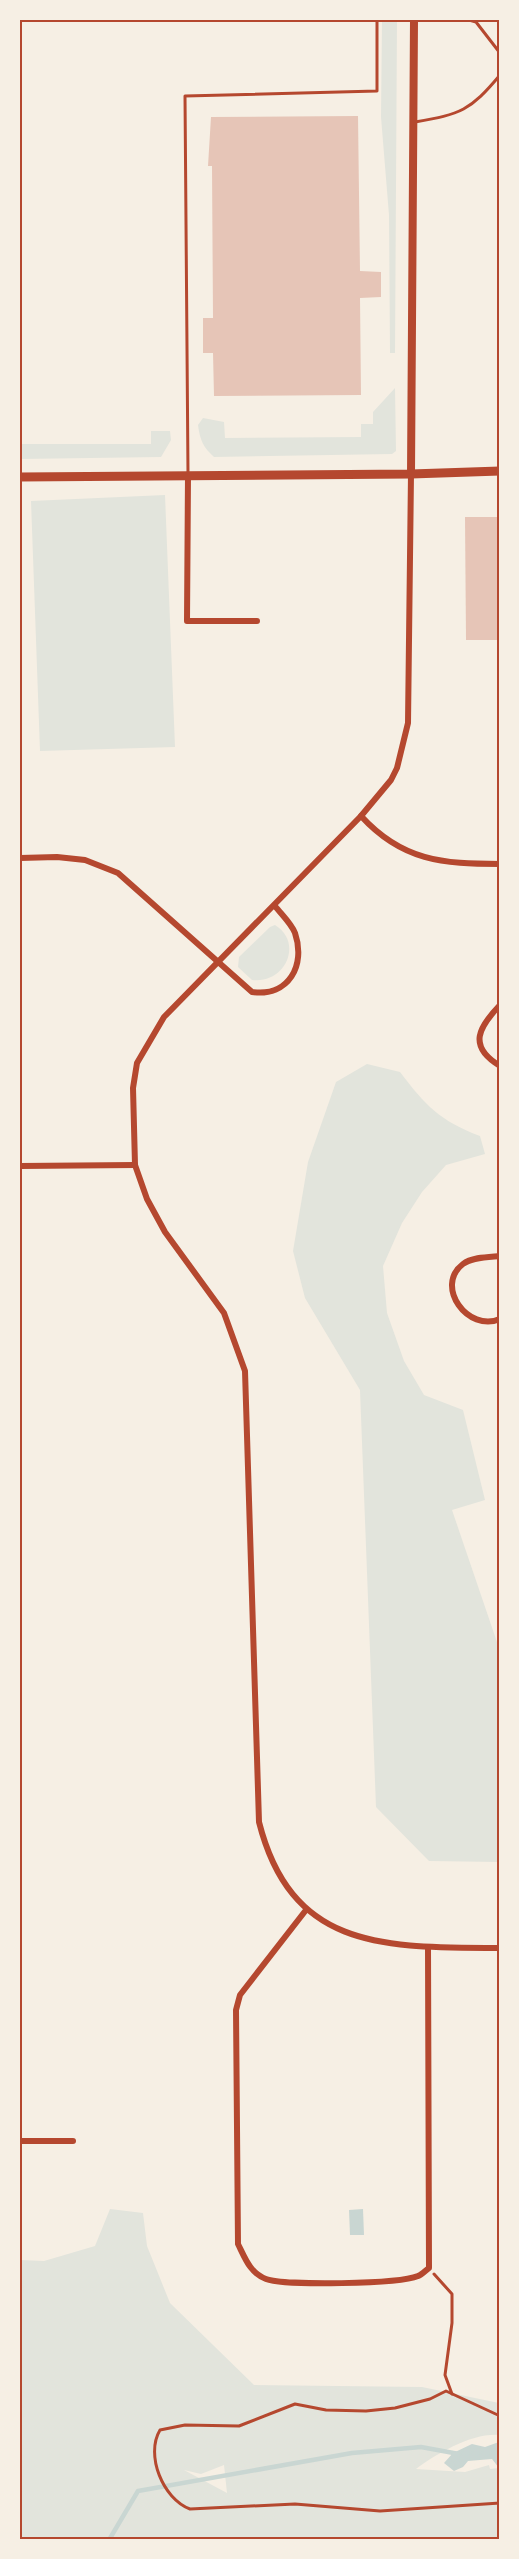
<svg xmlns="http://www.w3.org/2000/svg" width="519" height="2559" font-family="Ubuntu,sans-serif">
<rect width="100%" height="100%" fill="#f6efe4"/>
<g fill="#e2e4dc" fill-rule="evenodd">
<polygon points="397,20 395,353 390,353 389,215 381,117 382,21"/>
<path d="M395 388 396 451 392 454 214 457C203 447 200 440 198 425L203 418 224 422 225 438 361 437V424H373V412Z"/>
<polygon points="151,431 170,431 171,440 161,457 20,459 20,444 151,444"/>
<polygon points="165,495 175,747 40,751 31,501"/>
<path d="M275 925C304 943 285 984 252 980L238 967 239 957 270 927Z"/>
<path d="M367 1064 400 1072C425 1105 440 1121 480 1136L485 1154 446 1165 422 1192 402 1223 383 1266 387 1313 404 1361 424 1395 463 1410 485 1500 452 1510 499 1648V1862L429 1861 376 1807 360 1390 305 1298 293 1251 308 1162 336 1082Z"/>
<path d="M110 2209 143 2213 147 2246 170 2303 254 2385 422 2387 499 2403V2435C472 2433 438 2453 416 2469L465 2472 489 2465 490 2469 499 2468V2539H20V2260L44 2261 95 2246ZM224 2465 227 2493 184 2470 201 2474Z"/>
</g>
<g fill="#c9d6d2">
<polygon points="363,2209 364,2235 350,2235 349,2210"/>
<polygon points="499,2442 499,2468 492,2459 468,2461 463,2467 454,2471 444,2463 453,2453 472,2444 485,2447"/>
</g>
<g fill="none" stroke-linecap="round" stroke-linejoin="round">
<polyline stroke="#c9d6d2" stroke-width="4.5" points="109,2540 138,2491 352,2453 421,2447 459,2454"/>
</g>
<g fill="#e6c5b7">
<polygon points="358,116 360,271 381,272 381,297 360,298 361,395 214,396 213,353 203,353 203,318 213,318 212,166 208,166 211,117"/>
<polygon points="465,517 500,517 500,640 466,640"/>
</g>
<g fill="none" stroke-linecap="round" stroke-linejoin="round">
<g stroke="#b5482f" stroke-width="3">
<polyline points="434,2274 452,2294 452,2323 445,2375 452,2394"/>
<path d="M500 2416 446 2391 430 2399 395 2408 366 2411 326 2410 295 2404 239 2426 185 2425 160 2430C145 2455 163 2499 190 2509L295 2504 380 2511 500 2503"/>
</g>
<g stroke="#b5482f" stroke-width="3">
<polyline points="469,20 476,22 500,53"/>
<path d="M415 122C461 114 470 111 500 75"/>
<polyline points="188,473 185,96 377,91 377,20"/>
</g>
<g stroke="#b5482f" stroke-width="6">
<path d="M411 474 408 723 397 768 391 780 361 816 164 1017 137 1063 133 1088 135 1165 147 1199 165 1232 224 1313 245 1371 259 1822C292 1952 387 1947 500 1948"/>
<polyline points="188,476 187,621 257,621"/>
<path d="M361 816C402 861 443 864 500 864"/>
<path d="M20 858 57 857 85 860 118 873 252 992C289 997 306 965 295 933 291 923 281 914 275 906"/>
<path d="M500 1005C479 1027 467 1046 500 1066"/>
<polyline points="20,1166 135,1165"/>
<path d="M500 1256C489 1257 472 1257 463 1264 434 1286 468 1333 500 1319"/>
<path d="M306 1910 240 1995 236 2010 238 2244C245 2258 250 2273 266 2279 284 2286 399 2284 418 2276 422 2275 426 2270 429 2268L428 1947"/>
<polyline points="20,2141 73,2141"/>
</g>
<polyline stroke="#b5482f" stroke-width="8" points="411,474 414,20"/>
<polyline stroke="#b5482f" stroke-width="9" points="20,477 411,474 500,471"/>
</g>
<rect width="519" height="2559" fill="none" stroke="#f6efe4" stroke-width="42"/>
<rect x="21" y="21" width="477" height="2517" fill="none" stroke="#b5482f" stroke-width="2"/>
</svg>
